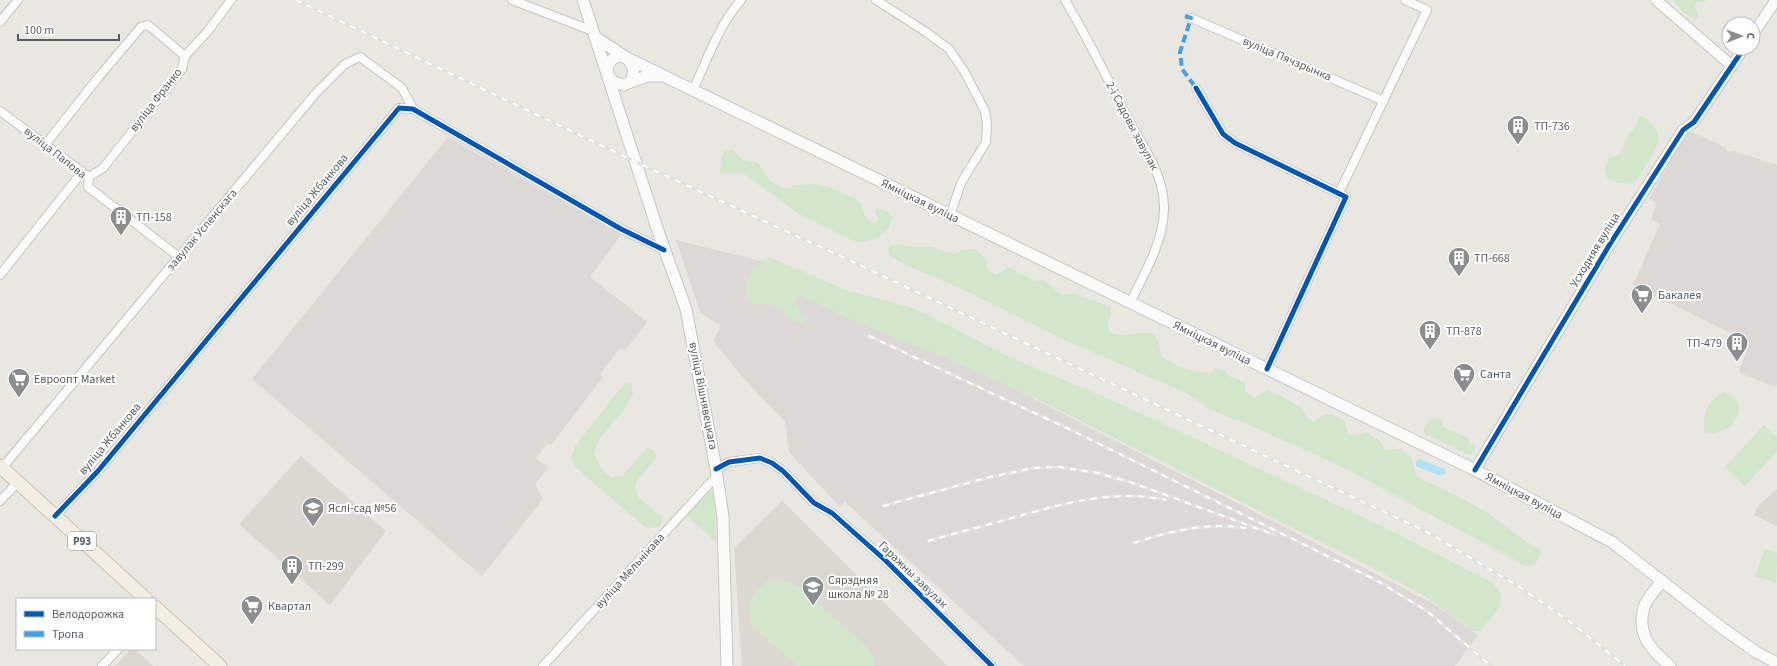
<svg xmlns="http://www.w3.org/2000/svg" width="1777" height="666" font-family="'Source Sans 3',sans-serif">
<rect width="100%" height="100%" fill="#e9e7e2"/>
<g fill="#dcd8d5">
<polygon points="1692,132 1725,147 1728,152 1734,151 1777,165 1777,384 1775,387 1740,373 1739,370 1749,346 1749,342 1633,285 1660,224 1651,219 1657,203 1649,199 1687,133"/>
<polygon points="448,137 621,235 590,277 647,322 625,351 620,348 600,374 603,377 551,445 548,443 536,458 548,467 535,484 543,499 482,576 252,379"/>
<polygon points="676,240 761,261 900,330 1434,604 1478,635 1455,666 1024,666 845,502 840,507 789,452 785,421 745,380 713,341 721,326 700,312"/>
</g>
<g fill="#dbd7d1">
<polygon points="301,456 386,531 330,605 239,524"/>
<polygon points="1777,489 1777,526 1754,515 1759,505"/>
<polygon points="782,501 947,666 742,666 734,548"/>
<polygon points="131,649 135,649 153,666 115,666"/>
</g>
<g fill="#d1e6cb">
<polygon points="1673,0 1706,0 1704,2 1698,1 1695,3 1695,8 1699,17 1695,19 1684,13"/>
<polygon points="1639,116 1646,118 1656,129 1659,139 1653,154 1637,180 1630,184 1615,182 1607,178 1605,169 1609,158 1617,155 1623,150 1625,139 1636,127"/>
<path d="M726 150H733L742 159 758 163 770 181 783 188H789L794 185 816 184 828 187 854 198 861 203C863 213 864 219 874 223L878 221 879 218 875 214 876 208 886 211 892 217 889 228 876 239 862 242 851 240 799 214 744 174C735 172 728 175 720 173L722 155Z"/>
<path d="M897 244 915 247H932L953 254 963 250 975 249 986 259 988 271 997 275 1009 267 1035 281 1043 280 1062 295 1073 293 1110 307 1111 316 1107 325 1111 333C1115 334 1120 335 1123 335 1146 335 1158 323 1161 356 1168 361 1176 366 1184 368 1193 371 1200 370 1209 374L1216 368 1225 370 1229 376 1245 383V391L1255 398 1267 390 1279 395 1302 408 1306 416 1313 422 1322 416 1332 414 1345 422 1348 434 1357 435 1366 432 1380 441 1385 450 1401 449 1411 457 1417 477C1442 488 1469 501 1492 516 1508 527 1522 540 1540 550V557L1534 565 1526 566 1342 467 1268 433 1212 410 1186 393 1067 341 968 292 900 262 890 256 888 251 890 246Z"/>
<path d="M769 257 846 290 909 307 925 313 1007 356 1123 405 1386 528 1493 583 1501 594 1500 607 1480 631H1473L1422 594 1380 572 1037 399 934 353 912 345 849 319 800 295 795 302 799 311 807 317 802 323 792 321 779 307 768 304 757 305 748 302C743 280 750 267 769 257Z"/>
<path d="M631 383 633 395 622 412 599 439 594 454 602 470 611 477 622 476 647 448 653 450 657 457C649 469 640 473 635 486L638 497 662 517 661 526 653 528 645 527 574 466 571 459 575 446 624 384Z"/>
<path d="M1724 392 1735 397C1736 400 1739 406 1739 409 1738 426 1719 436 1705 433 1701 417 1708 398 1724 392Z"/>
<path d="M1435 418 1443 420 1441 426 1470 439 1469 443 1476 446 1472 454 1469 455 1427 435 1424 432C1424 425 1429 420 1435 418Z"/>
<polygon points="1764,425 1777,437 1777,451 1745,486 1725,467"/>
<polygon points="708,491 712,491 714,494 716,542 688,517 688,514"/>
<polygon points="1765,549 1777,553 1776,583 1755,576"/>
<path d="M773 579 790 582 799 587 866 646 873 657 875 666H797L753 627C743 607 753 587 773 579Z"/>
</g>
<polygon fill="#b3e1f6" points="1418,459 1445,469 1445,474 1438,475 1416,466 1416,462"/>
<g fill="none" stroke-linecap="round" stroke-linejoin="round">
<g stroke="#c5c5c3" stroke-width="10">
<g id="minor">
<polyline points="512,0 593,31"/>
<polyline points="876,0 926,32 949,49 964,71 985,111 987,124 986,142 961,183 950,216"/>
<path d="M1065 0C1087 37 1106 75 1125 113 1141 144 1165 174 1164 210 1163 243 1144 274 1130 303"/>
<polyline points="1191,18 1384,101"/>
<polyline points="0,22 18,0"/>
<polyline points="1196,88 1223,134 1235,143 1346,197 1267,369"/>
<path d="M693 90C707 60 719 25 741 0"/>
<polyline points="0,111 89,177 88,187 179,257"/>
<polyline points="45,145 97,79 141,27 148,25 185,56"/>
<polyline points="89,177 103,168 182,69 185,56 208,31 231,0"/>
<polyline points="1339,193 1427,10 1405,0"/>
<polyline points="0,275 82,172"/>
<polyline points="2,468 316,93 345,64 360,57 402,88 413,109"/>
<polyline points="716,469 729,462 760,458 772,463 783,471 814,503 832,513 885,560 992,666"/>
<polyline points="0,501 18,482"/>
<polyline points="55,516 98,471 399,108 413,109 621,229 664,250"/>
<polyline points="102,666 118,649"/>
<polyline points="543,666 709,484 717,477"/>
</g>
</g>
<g stroke="#c5c5c3" stroke-width="12">
<g id="tertiary">
<polyline points="1656,0 1732,66"/>
<polyline points="1753,34 1776,0"/>
<polyline points="1475,470 1610,244 1683,130 1694,122 1744,48"/>
</g>
</g>
<g stroke="#c6c6c6" stroke-width="13">
<g id="secondary">
<polyline points="583,0 659,234 686,309 716,469 723,517 727,666"/>
<polyline points="595,37 627,58 1475,470 1612,542 1722,628 1756,652 1777,663"/>
<polyline points="628,83 647,76 661,76"/>
<path d="M624 85 613 82 607 73 608 65C619 45 642 64 630 82"/>
<path d="M1662 581C1657 588 1647 598 1644 607 1636 634 1651 650 1670 666"/>
</g>
</g>
<g stroke="#d2c4ae" stroke-width="15">
<g id="primary">
<polyline points="0,466 146,599"/>
<polyline points="155,607 220,666"/>
</g>
</g>
<use href="#minor" stroke="#fcfbfb" stroke-width="8"/>
<use href="#tertiary" stroke="#fcfbfb" stroke-width="10"/>
<use href="#secondary" stroke="#fcfbfb" stroke-width="11"/>
<use href="#primary" stroke="#f2eee5" stroke-width="13"/>
<g stroke="#e1e1e0" stroke-width="3.5">
<g id="rail">
<polyline points="296,0 634,161 851,261 1429,533 1521,588 1569,621 1625,666"/>
<polyline points="869,336 1071,430 1376,580 1427,611 1491,666"/>
<polyline points="883,506 986,478 1033,468 1059,467 1098,473 1133,483 1275,535"/>
<path d="M928 541C957 533 986 525 1016 517 1065 503 1115 489 1166 500"/>
<path d="M1134 543C1169 531 1208 522 1246 528"/>
</g>
</g>
<use href="#rail" stroke="#fff" stroke-width="2" stroke-dasharray="6" stroke-linecap="butt"/>
<polyline stroke="#42a1e6" stroke-width="4" stroke-dasharray="8 4" stroke-linecap="butt" points="1185,16 1191,18 1180,52 1182,69 1196,88"/>
<g stroke="#fff" stroke-width="8">
<g id="cycleway">
<polyline points="1196,88 1223,134 1235,143 1346,197 1267,369"/>
<polyline points="716,469 729,462 760,458 772,463 783,471 814,503 832,513 885,560 992,666"/>
<polyline points="1475,470 1610,244 1683,130 1694,122 1744,48"/>
<polyline points="55,516 98,471 399,108 413,109 621,229 664,250"/>
</g>
</g>
<use href="#cycleway" stroke="#0057b8" stroke-width="5"/>
</g>
<defs>
<g id="building-pin" transform="scale(1.15)"><path d="M0 17L-7.5 6A9.5 9.5 0 1 1 7.5 6Z" fill="#8b8d8e" stroke="#fff"/><path d="M-4-6H4V6H1V3H-1V6H-4ZM-2.5-4.3h1.7v1.8h-1.7ZM.8-4.3h1.7v1.8H.8ZM-2.5-1h1.7V.8h-1.7ZM.8-1h1.7V.8H.8Z" fill="#fff"/></g>
<g id="supermarket-pin" transform="scale(1.15)"><path d="M0 17L-7.5 6A9.5 9.5 0 1 1 7.5 6Z" fill="#8b8d8e" stroke="#fff"/><path d="M-6-5.5h2.5l.6 2H6L4.5 2H-2.5L-4.4-4H-6ZM-1.5 3.2a1.3 1.3 0 1 0 .1 0ZM3 3.2a1.3 1.3 0 1 0 .1 0Z" fill="#fff"/></g>
<g id="school-pin" transform="scale(1.15)"><path d="M0 17L-7.5 6A9.5 9.5 0 1 1 7.5 6Z" fill="#8b8d8e" stroke="#fff"/><path d="M0-5L7-2L0 1L-7-2ZM-4 1L0 2.5L4 1V4Q0 6-4 4Z" fill="#fff"/></g>
</defs>
<g fill-rule="evenodd">
<use href="#building-pin" x="1518" y="126"/>
<use href="#building-pin" x="121" y="217"/>
<use href="#building-pin" x="1459" y="258"/>
<use href="#supermarket-pin" x="1642" y="295"/>
<use href="#building-pin" x="1430" y="331"/>
<use href="#building-pin" x="1737" y="343"/>
<use href="#supermarket-pin" x="1464" y="374"/>
<use href="#supermarket-pin" x="19" y="379"/>
<use href="#school-pin" x="313" y="508"/>
<use href="#building-pin" x="292" y="566"/>
<use href="#school-pin" x="813" y="587"/>
<use href="#supermarket-pin" x="252" y="606"/>
</g>
<g text-anchor="middle" dominant-baseline="central" stroke-width="4" stroke-linejoin="round" paint-order="stroke">
<rect fill="#fff" stroke="#8a8e90" stroke-width="1" x="68" y="532" width="28" height="18" rx="3"/>
<g font-size="11" font-weight="bold" fill="#585d61">
<text x="82" y="541">Р93</text>
</g>
<g font-size="12" fill="#585d61" stroke="#fff">
<text transform="translate(1287 59) rotate(23)">вуліца Пячэрынка</text>
<text transform="translate(156 100) rotate(-52)">вуліца Франко</text>
<text transform="translate(1132 126) rotate(62)">2-і Садовы завулак</text>
<text transform="translate(55 153) rotate(38)">вуліца Папова</text>
<text transform="translate(317 190) rotate(-50)">вуліца Жбанкова</text>
<text transform="translate(920 201) rotate(26)">Ямніцкая вуліца</text>
<text transform="translate(202 230) rotate(-50)">завулак Успенскага</text>
<text transform="translate(1595 250) rotate(-59)">Усходняя вуліца</text>
<text transform="translate(1212 343) rotate(26)">Ямніцкая вуліца</text>
<text transform="translate(703 396) rotate(79)">вуліца Вішнявецкага</text>
<text transform="translate(110 439) rotate(-50)">вуліца Жбанкова</text>
<text transform="translate(1524 496) rotate(28)">Ямніцкая вуліца</text>
<text transform="translate(630 571) rotate(-48)">вуліца Мельнікава</text>
<text transform="translate(913 575) rotate(44)">Гаражны завулак</text>
</g>
<g font-size="12" fill="#585d61" stroke="#fff" text-anchor="start">
<text x="1534" y="126">ТП-736</text>
<text x="136" y="217">ТП-158</text>
<text x="1474" y="258">ТП-668</text>
<text x="1658" y="295">Бакалея</text>
<text x="1446" y="331">ТП-878</text>
<text x="1722" y="343" text-anchor="end">ТП-479</text>
<text x="1480" y="374">Санта</text>
<text x="34" y="379">Евроопт Market</text>
<text x="328" y="508">Яслі-сад №56</text>
<text x="308" y="566">ТП-299</text>
<text x="828" y="580">Сярэдняя<tspan x="828" dy="14">школа № 28</tspan></text>
<text x="268" y="606">Квартал</text>
</g>
</g>
<rect x="16" y="598" width="140" height="52" fill="#ffffff" stroke="#bcbec0"/>
<rect x="24" y="611" width="20" height="6" fill="#0057b8" stroke="#bcbec0"/>
<text x="52" y="618" font-size="12" fill="#585d61">Велодорожка</text>
<rect x="24" y="631" width="20" height="6" fill="#42a1e6" stroke="#bcbec0"/>
<text x="52" y="638" font-size="12" fill="#585d61">Тропа</text>
<g transform="translate(1741 36) rotate(89)"><circle r="19" fill="#ffffff" stroke="#bcbec0"/>
<path d="M0-3L7 15L0 10L-7 15Z" fill="#8b8d8e"/>
<text y="-6" font-size="11" font-weight="bold" text-anchor="middle" fill="#585d61">С</text>
</g>
<path d="M18 34v6h101v-6" fill="none" stroke="#585d61" stroke-width="2"/>
<text x="24" y="34" font-size="12" fill="#585d61" stroke="#ffffff" stroke-width="3" paint-order="stroke">100 m</text>
</svg>
